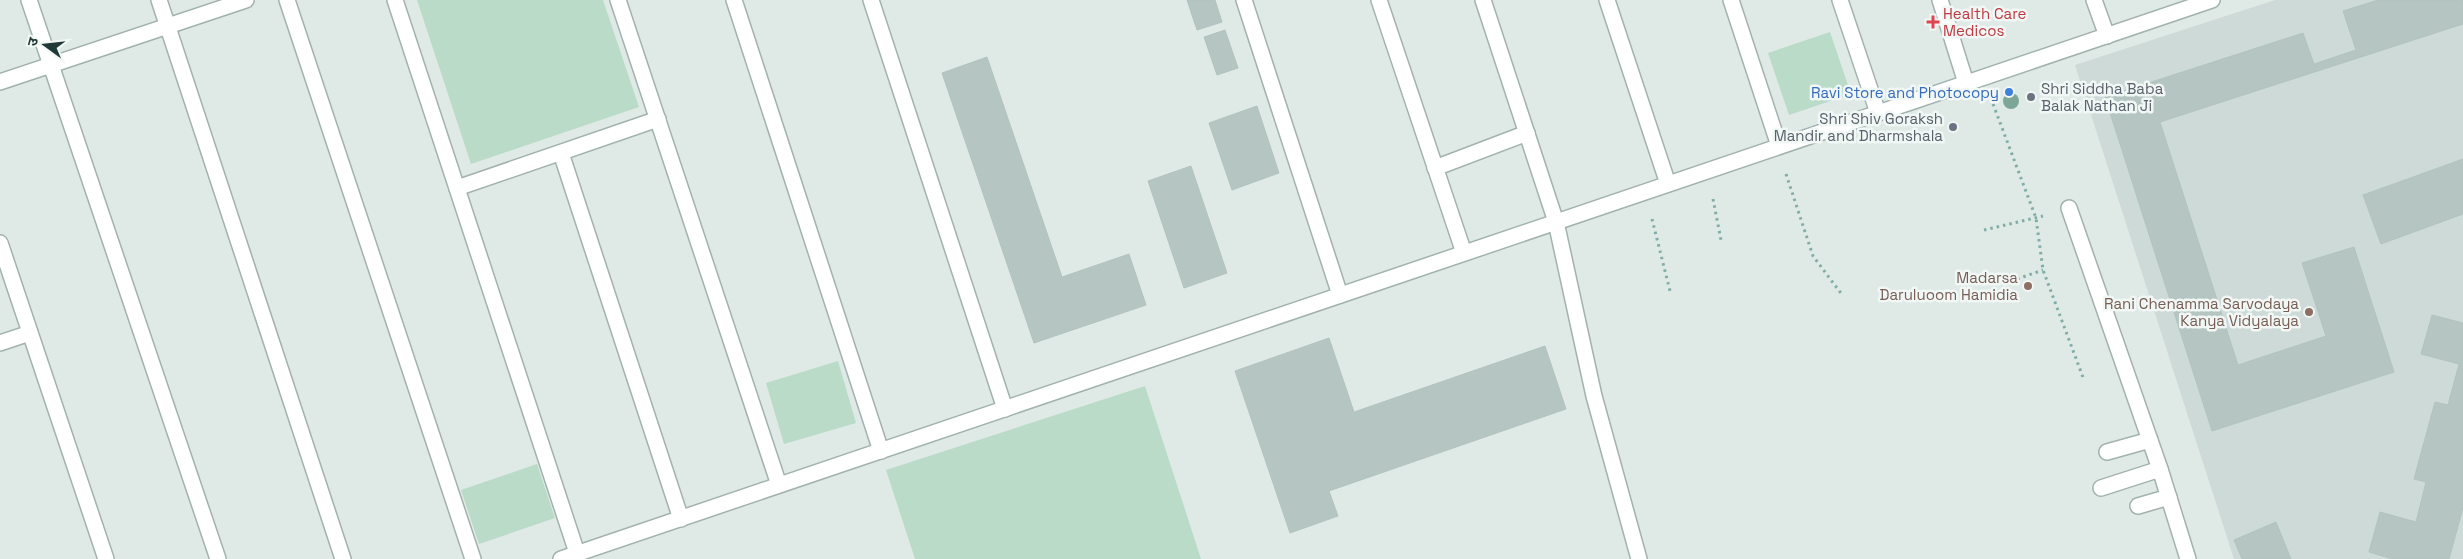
<svg xmlns="http://www.w3.org/2000/svg" width="2463" height="559" font-family="'Space Grotesk','Noto Sans Devanagari',sans-serif">
<rect width="100%" height="100%" fill="#dfeae7"/>
<polygon fill="#cedad7" points="2275,0 2463,0 2463,559 2234,559 2075,65"/>
<g fill="#b9dbc8">
<polygon points="417,0 603,0 639,107 471,164"/>
<polygon points="1830,32 1851,94 1789,115 1768,53"/>
<polygon points="838,361 856,423 784,444 766,383"/>
<polygon points="1145,386 1201,559 915,559 886,470"/>
<polygon points="537,464 555,518 479,544 461,490"/>
</g>
<g fill="#b5c5c1" stroke="#b2c3bf">
<polygon points="1187,0 1215,0 1222,22 1197,30"/>
<polygon points="2378,0 2463,0 2463,24 2160,122 2238,365 2326,336 2302,263 2354,247 2394,372 2212,431 2105,97 2303,33 2314,64 2356,50 2343,11"/>
<polygon points="1225,30 1238,68 1217,75 1204,37"/>
<polygon points="987,57 1062,277 1129,254 1146,305 1034,343 942,73"/>
<polygon points="1257,106 1279,173 1232,190 1209,123"/>
<polygon points="2463,159 2463,214 2381,244 2363,195"/>
<polygon points="1191,166 1227,273 1184,288 1148,181"/>
<polygon points="2432,315 2463,323 2463,508 2449,559 2392,559 2369,552 2380,512 2416,522 2426,482 2414,479 2435,402 2448,405 2459,364 2421,354"/>
<polygon points="1329,338 1354,412 1545,346 1566,409 1329,491 1338,516 1290,533 1235,371"/>
<polygon points="2276,522 2291,559 2242,559 2234,540"/>
</g>
<g fill="none" stroke-linecap="round" stroke-linejoin="round">
<g stroke="#a2b2af" stroke-width="18">
<g id="lane">
<polyline points="2107,452 2150,440"/>
<polyline points="2101,488 2160,469"/>
<polyline points="2138,506 2169,497"/>
</g>
</g>
<g stroke="#a2b2af" stroke-width="18">
<g id="street">
<polyline points="29,0 218,559"/>
<polyline points="159,0 343,559"/>
<polyline points="287,0 473,559"/>
<polyline points="395,0 577,553"/>
<polyline points="618,0 779,485"/>
<polyline points="734,0 881,451"/>
<polyline points="871,0 1005,409"/>
<polyline points="1244,0 1340,295"/>
<polyline points="1379,0 1464,253"/>
<polyline points="1483,0 1556,222 1594,396 1639,559"/>
<polyline points="1607,0 1668,184"/>
<polyline points="1731,0 1779,146"/>
<polyline points="1840,0 1878,113"/>
<polyline points="1940,0 1966,83"/>
<polyline points="2094,0 2107,36"/>
<polyline points="0,82 246,0"/>
<polyline points="561,153 681,519"/>
<polyline points="1435,168 1527,133"/>
<polyline points="457,188 658,119"/>
<polyline points="2069,208 2160,469 2188,559"/>
<polyline points="0,243 106,559"/>
<polyline points="0,343 30,333"/>
<polyline points="561,559 2212,0"/>
</g>
</g>
<g stroke="#81ada7" stroke-width="3" stroke-dasharray="2.5 4" stroke-linecap="butt">
<polyline points="1993,104 2036,218 2043,270 2084,380"/>
<polyline points="1786,174 1813,256 1843,296"/>
<polyline points="1713,199 1721,240"/>
<polyline points="1652,219 1670,291"/>
<polyline points="1984,230 2043,216"/>
<polyline points="2011,281 2043,270"/>
</g>
<use href="#lane" stroke="#fff" stroke-width="15"/>
<use href="#street" stroke="#fff" stroke-width="15"/>
</g>
<circle fill="#7da696" cx="2011" cy="101" r="8"/>
<path fill="#e0444e" stroke="#f0f7f5" stroke-width="2" d="M1930.5 14.5h5v5h5v5h-5v5h-5v-5h-5v-5h5z"/>
<circle fill="#3f7fe0" stroke="#f0f7f5" stroke-width="2" cx="2009" cy="92" r="5"/>
<g fill="#6b7280" stroke="#f0f7f5" stroke-width="2">
<circle cx="2031" cy="97" r="5"/>
<circle cx="1953" cy="127" r="5"/>
</g>
<g fill="#8d6e63" stroke="#f0f7f5" stroke-width="2">
<circle cx="2028" cy="286" r="5"/>
<circle cx="2309" cy="312" r="5"/>
</g>
<g text-anchor="middle" dominant-baseline="central" stroke-width="5" stroke-linejoin="round" paint-order="stroke">
<g font-size="15" fill="#be3a42" stroke="#f0f7f5" text-anchor="start">
<text x="1943" y="13">Health Care<tspan x="1943" dy="17">Medicos</tspan></text>
</g>
<g font-size="15" fill="#5b616d" stroke="#f0f7f5" text-anchor="start">
<text x="2041" y="88">Shri Siddha Baba<tspan x="2041" dy="17">Balak Nathan Ji</tspan></text>
<text x="1943" y="118" text-anchor="end">Shri Shiv Goraksh<tspan x="1943" dy="17">Mandir and Dharmshala</tspan></text>
</g>
<g font-size="15" fill="#366cbe" stroke="#f0f7f5" text-anchor="end">
<text x="1999" y="92">Ravi Store and Photocopy</text>
</g>
<g font-size="15" fill="#785e54" stroke="#f0f7f5" text-anchor="end">
<text x="2018" y="277">Madarsa<tspan x="2018" dy="17">Daruluoom Hamidia</tspan></text>
<text x="2299" y="303">Rani Chenamma Sarvodaya<tspan x="2299" dy="17">Kanya Vidyalaya</tspan></text>
</g>
</g>
<g transform="translate(45 45) rotate(285)" stroke="#f0f7f5" stroke-width="4" paint-order="stroke">
<path d="M0-4L9 19L0 12L-9 19Z" fill="#213a38"/>
<text y="-8" font-size="14" font-weight="bold" text-anchor="middle" fill="#213a38">उ</text>
</g>
</svg>
